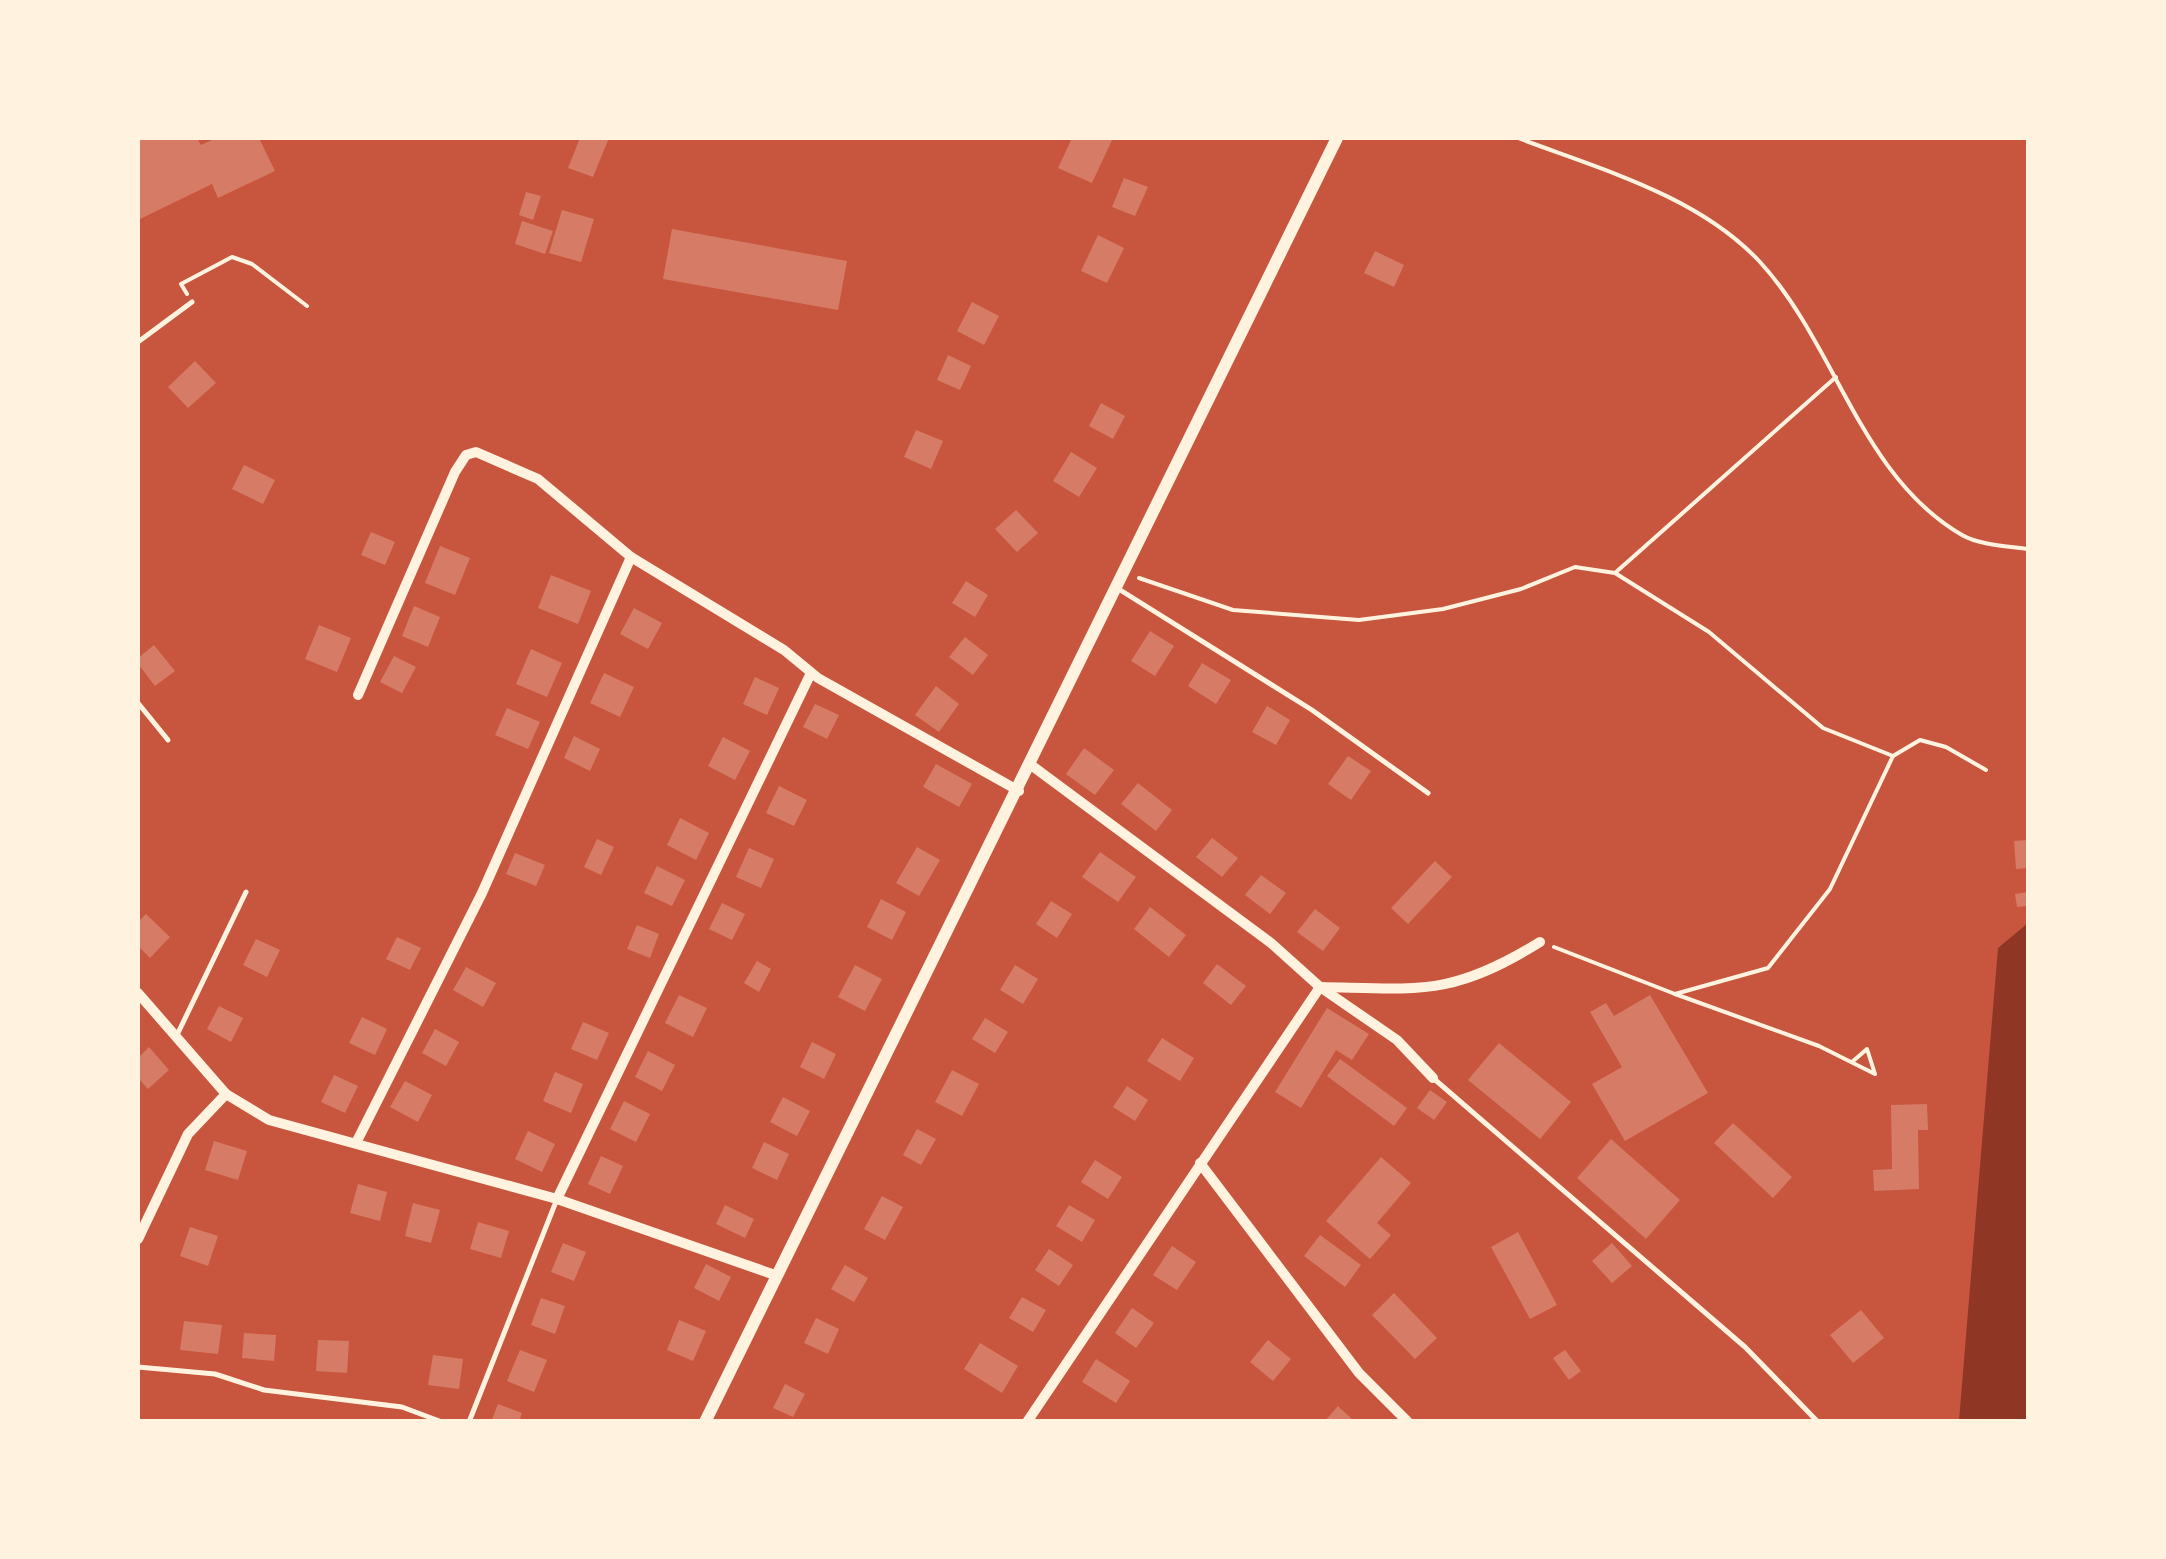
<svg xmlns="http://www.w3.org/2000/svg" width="2166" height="1559" font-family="'PT Serif',serif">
<rect width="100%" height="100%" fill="#c8553d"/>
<polygon fill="#8f3625" points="2028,923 2028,1421 1959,1421 1998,948"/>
<g fill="#d67c66">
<polygon points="138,138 197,138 201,145 216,138 259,138 275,171 218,198 212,184 138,220"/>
<polygon points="580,138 609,138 593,177 568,168"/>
<polygon points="1072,138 1113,138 1092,183 1058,168"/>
<polygon points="1124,178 1148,187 1135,216 1112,207"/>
<polygon points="526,192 541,196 533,220 519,215"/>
<polygon points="562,210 594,219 581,262 549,253"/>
<polygon points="522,221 553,231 545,254 515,244"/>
<polygon points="672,229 847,261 838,310 663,279"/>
<polygon points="1098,235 1124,248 1107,283 1081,271"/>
<polygon points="1375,251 1404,265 1394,287 1364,273"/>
<polygon points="972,302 999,316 984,345 957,331"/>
<polygon points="948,355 971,366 960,390 937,380"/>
<polygon points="195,361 216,383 188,408 168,387"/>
<polygon points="1101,403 1125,416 1113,439 1089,426"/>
<polygon points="916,430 943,441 931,469 904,457"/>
<polygon points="1071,452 1097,468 1079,497 1053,481"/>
<polygon points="244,465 275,480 263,504 232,489"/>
<polygon points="1016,510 1038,533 1017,552 995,529"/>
<polygon points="371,532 395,542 385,565 361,555"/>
<polygon points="440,546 470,558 455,595 425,583"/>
<polygon points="551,575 591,591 578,624 538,608"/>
<polygon points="966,581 988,595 975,617 952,603"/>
<polygon points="414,606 440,617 428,647 402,636"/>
<polygon points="634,608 662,623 648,649 620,634"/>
<polygon points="319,625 351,638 337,672 305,659"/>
<polygon points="1150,631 1174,646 1155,676 1131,661"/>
<polygon points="965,637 988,655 973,675 949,657"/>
<polygon points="154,645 175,671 155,686 138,664 138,658"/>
<polygon points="531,649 562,663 547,697 516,684"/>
<polygon points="394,656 416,667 402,693 380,682"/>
<polygon points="1202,663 1231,680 1216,704 1188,686"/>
<polygon points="604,673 634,687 620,717 590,703"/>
<polygon points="755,677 779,688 767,715 743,704"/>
<polygon points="936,686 959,704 939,732 915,715"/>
<polygon points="815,704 839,715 827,739 803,727"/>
<polygon points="1267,706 1290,720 1276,745 1252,732"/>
<polygon points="507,708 540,722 528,749 495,735"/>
<polygon points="574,736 600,749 590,771 564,758"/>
<polygon points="723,737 750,751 735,780 708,766"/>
<polygon points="1084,748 1114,770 1095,795 1066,774"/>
<polygon points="1348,756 1371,771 1351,800 1328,784"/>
<polygon points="936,764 972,784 959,807 923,787"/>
<polygon points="1138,783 1172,810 1156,831 1121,804"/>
<polygon points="779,786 807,800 794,826 766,813"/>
<polygon points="680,818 709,833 696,860 667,845"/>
<polygon points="1212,838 1238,858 1222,877 1196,857"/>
<polygon points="597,839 614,847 601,875 584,867"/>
<polygon points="2028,840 2028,868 2016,869 2014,841"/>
<polygon points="917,847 940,860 919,896 896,883"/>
<polygon points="749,848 774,859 761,888 736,877"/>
<polygon points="1100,852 1136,877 1118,902 1082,877"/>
<polygon points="515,853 545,865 536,886 506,874"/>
<polygon points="1435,861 1452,877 1408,924 1391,908"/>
<polygon points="657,866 685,880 672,906 644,893"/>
<polygon points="1261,875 1286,893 1270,914 1245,895"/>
<polygon points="2028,892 2028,906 2017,907 2015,894"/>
<polygon points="881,899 906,912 892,940 867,927"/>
<polygon points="1051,901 1072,914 1057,938 1036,924"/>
<polygon points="722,903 745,914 732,940 709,929"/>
<polygon points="1150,907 1186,935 1169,957 1134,929"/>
<polygon points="1315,909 1340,928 1323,951 1297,932"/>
<polygon points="146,914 170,937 150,958 138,946 138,922"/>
<polygon points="637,925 659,934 650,958 627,949"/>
<polygon points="397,937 421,948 410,970 386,959"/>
<polygon points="256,939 280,950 267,977 243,965"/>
<polygon points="757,961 771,969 759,992 744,983"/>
<polygon points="1217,964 1246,986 1231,1005 1203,983"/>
<polygon points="855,965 882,979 865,1011 838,997"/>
<polygon points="1015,965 1038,979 1023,1004 1000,990"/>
<polygon points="466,967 496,983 483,1007 453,990"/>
<polygon points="679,995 707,1008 693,1037 665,1023"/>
<polygon points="1650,995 1708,1093 1625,1141 1592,1084 1622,1067 1590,1012 1606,1003 1614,1016"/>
<polygon points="219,1006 243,1018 231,1042 207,1029"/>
<polygon points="1327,1008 1369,1034 1352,1060 1336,1050 1301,1108 1275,1092"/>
<polygon points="362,1017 387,1029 375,1055 349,1043"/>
<polygon points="985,1018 1008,1032 995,1053 972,1039"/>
<polygon points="583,1022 609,1033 597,1060 571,1049"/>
<polygon points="435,1029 459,1042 446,1066 422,1053"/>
<polygon points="1162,1038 1194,1058 1180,1081 1147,1061"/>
<polygon points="812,1042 836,1054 824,1079 800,1067"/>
<polygon points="1499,1043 1571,1102 1540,1139 1468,1080"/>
<polygon points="149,1047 169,1070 148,1089 138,1078 138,1058"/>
<polygon points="648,1051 675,1065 662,1091 635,1077"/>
<polygon points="1340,1059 1407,1108 1394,1126 1327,1076"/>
<polygon points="952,1070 979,1084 962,1116 935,1102"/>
<polygon points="555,1072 583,1084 571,1113 543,1101"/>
<polygon points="334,1075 358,1086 345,1113 321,1102"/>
<polygon points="405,1081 432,1095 418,1122 390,1107"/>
<polygon points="1127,1086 1148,1100 1135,1121 1113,1107"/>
<polygon points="1430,1090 1447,1102 1434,1120 1417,1108"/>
<polygon points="783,1097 810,1111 797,1136 770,1122"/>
<polygon points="624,1101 650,1114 636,1142 610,1129"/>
<polygon points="1927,1104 1928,1130 1918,1130 1919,1189 1874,1191 1873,1170 1892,1169 1891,1105"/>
<polygon points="1733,1123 1792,1177 1773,1198 1714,1143"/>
<polygon points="917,1129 936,1139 921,1165 903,1155"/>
<polygon points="528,1131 555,1144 542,1172 515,1159"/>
<polygon points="1611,1139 1680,1200 1646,1239 1577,1178"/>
<polygon points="214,1141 247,1151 238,1180 205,1170"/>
<polygon points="764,1142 789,1154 777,1180 752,1168"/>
<polygon points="601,1156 623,1166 610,1194 588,1184"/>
<polygon points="1381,1157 1411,1183 1377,1223 1391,1235 1370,1259 1326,1221"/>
<polygon points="1095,1160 1122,1177 1108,1199 1081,1182"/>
<polygon points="358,1184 387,1192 380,1221 350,1213"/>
<polygon points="882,1196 903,1207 885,1240 864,1229"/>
<polygon points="413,1203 440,1210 431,1243 405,1236"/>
<polygon points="725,1205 754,1219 745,1238 716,1224"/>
<polygon points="1069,1205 1095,1220 1082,1242 1056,1226"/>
<polygon points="478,1222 509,1231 501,1258 470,1249"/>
<polygon points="190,1227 218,1236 208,1266 180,1256"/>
<polygon points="1518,1232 1557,1305 1530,1319 1491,1247"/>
<polygon points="1320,1235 1361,1265 1345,1287 1304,1256"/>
<polygon points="563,1243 586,1252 574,1281 551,1272"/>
<polygon points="1612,1243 1632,1266 1612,1283 1592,1261"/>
<polygon points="1172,1246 1196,1262 1177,1290 1153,1275"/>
<polygon points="1049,1249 1073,1265 1059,1286 1035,1270"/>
<polygon points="706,1264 731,1277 719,1301 694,1288"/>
<polygon points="845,1265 868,1278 854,1302 831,1289"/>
<polygon points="1394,1293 1437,1338 1415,1359 1372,1315"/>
<polygon points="1022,1297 1046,1310 1033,1332 1009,1318"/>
<polygon points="541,1298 565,1306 555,1334 531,1325"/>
<polygon points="1132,1308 1154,1323 1136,1348 1115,1333"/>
<polygon points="1861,1310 1884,1338 1853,1363 1830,1335"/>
<polygon points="816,1318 839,1329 828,1354 804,1343"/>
<polygon points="679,1320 706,1331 693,1361 667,1350"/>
<polygon points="184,1321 222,1325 218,1354 180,1350"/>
<polygon points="244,1333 276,1335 274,1361 242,1358"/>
<polygon points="318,1340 349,1341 347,1373 316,1371"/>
<polygon points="1268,1340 1291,1359 1273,1381 1250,1362"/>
<polygon points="980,1343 1018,1366 1002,1393 964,1369"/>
<polygon points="520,1350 547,1360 534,1392 507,1381"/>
<polygon points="1565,1350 1581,1371 1569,1380 1553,1358"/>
<polygon points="433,1355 463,1359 459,1389 428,1385"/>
<polygon points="1096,1359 1130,1381 1116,1403 1082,1382"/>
<polygon points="785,1384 805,1394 793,1417 773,1408"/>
<polygon points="498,1404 522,1413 519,1422 491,1422"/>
<polygon points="1338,1406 1355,1422 1324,1422"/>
</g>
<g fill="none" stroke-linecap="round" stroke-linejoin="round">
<g stroke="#fff3e0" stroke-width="4">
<path d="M1518 138C1600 169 1699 196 1760 262 1837 346 1860 476 1962 535 1979 545 2008 546 2028 549"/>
<polyline points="187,294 181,284 232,257 252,264 307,306"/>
<polyline points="1615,573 1836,377"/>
<polyline points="1139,578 1233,610 1359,620 1443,609 1521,589 1575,567 1615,573 1709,632 1823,728 1893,756 1920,740 1946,747 1986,770"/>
<polyline points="1554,947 1675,994 1768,968 1830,889 1893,756"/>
<polyline points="1675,994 1819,1046 1875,1074 1867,1049 1852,1062"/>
</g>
<g stroke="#fff3e0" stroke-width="5">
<polyline points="138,342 192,302"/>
<polyline points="1117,588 1312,710 1428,793"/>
<polyline points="138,703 168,740"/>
<polyline points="177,1035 246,892"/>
<polyline points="1433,1078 1745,1347 1818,1422"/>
<polyline points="138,1367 215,1374 264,1390 402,1407 442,1422"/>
<polyline points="469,1422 557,1199"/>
</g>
<g stroke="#fff3e0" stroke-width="10">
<polyline points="358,695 455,472 466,455 476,452 538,479 631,557 784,650 818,678 1019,791"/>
<polyline points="1031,765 1271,943 1320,987 1397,1040 1433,1078"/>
<polyline points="138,993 226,1094 269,1120 557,1199 775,1275"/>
<polyline points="356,1143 482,893 631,557"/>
<polyline points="1200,1163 1359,1373 1408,1422"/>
<polyline points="557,1199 811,673"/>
<polyline points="138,1239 188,1134 226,1094"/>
<path d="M1027 1422 1320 987C1420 989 1451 997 1540 942"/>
</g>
<polyline stroke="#fff3e0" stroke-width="12" points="705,1422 1337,138"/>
</g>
<rect width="2166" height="1559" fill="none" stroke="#fff3e0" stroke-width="280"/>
</svg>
